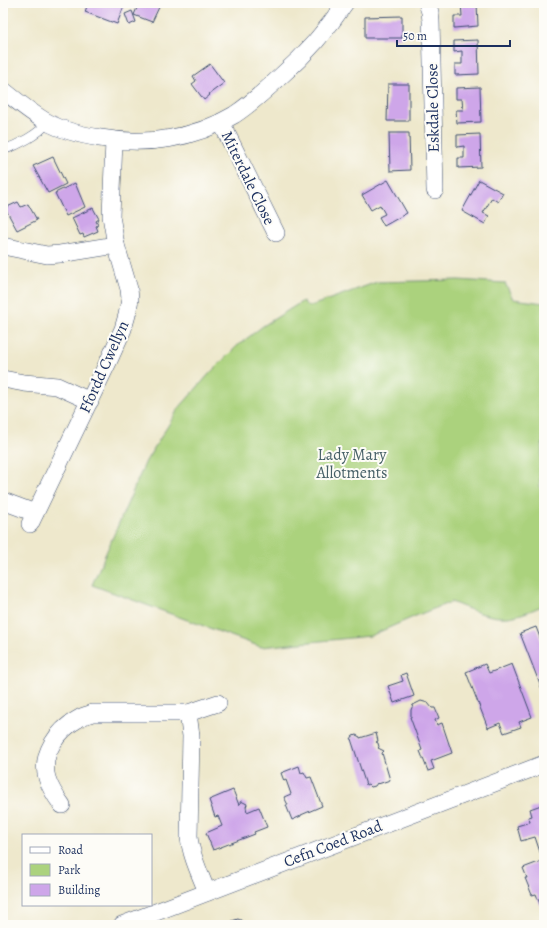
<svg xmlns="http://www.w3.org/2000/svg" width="547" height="928" font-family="Alegreya,serif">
<rect width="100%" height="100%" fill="#fdfcf7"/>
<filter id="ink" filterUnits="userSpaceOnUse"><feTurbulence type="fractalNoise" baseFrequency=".025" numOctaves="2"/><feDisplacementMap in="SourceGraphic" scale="8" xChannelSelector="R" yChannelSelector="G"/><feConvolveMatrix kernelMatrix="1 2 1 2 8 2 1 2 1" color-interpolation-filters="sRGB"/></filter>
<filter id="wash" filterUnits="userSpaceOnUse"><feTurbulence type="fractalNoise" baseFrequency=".012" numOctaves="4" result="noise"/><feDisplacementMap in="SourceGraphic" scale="16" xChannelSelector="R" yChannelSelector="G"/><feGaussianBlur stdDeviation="0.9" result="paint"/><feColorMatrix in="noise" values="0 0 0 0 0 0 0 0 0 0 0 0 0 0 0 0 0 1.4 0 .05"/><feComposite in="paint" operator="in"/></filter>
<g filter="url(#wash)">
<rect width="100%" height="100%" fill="#eee8cc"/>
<path fill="#abd27d" stroke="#63806e" d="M458 280 505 283 513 299 544 303V429L540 469V488L544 494V605C535 609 524 614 514 616 493 621 470 609 451 602L418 615 370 636 261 647 92 585 146 461 179 408 210 373 237 346 263 326 303 301 308 307 377 282Z"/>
<g id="blocks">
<g fill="#cea6e9">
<polygon points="88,3 115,3 124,6 117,24 85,12"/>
<polygon points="139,3 161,3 152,22 134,15"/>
<polygon points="461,3 477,3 478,26 454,28 454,16 462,16"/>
<polygon points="132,11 136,22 129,25 125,14"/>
<polygon points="402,16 402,38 365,38 365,17"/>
<polygon points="478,40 479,74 455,75 455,64 462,64 462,51 454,52 454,41"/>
<polygon points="210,64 224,83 209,94 210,95 204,100 192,84 196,81 193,76"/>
<polygon points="388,84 409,84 409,121 387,121"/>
<polygon points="480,87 481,122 457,123 456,110 463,110 462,99 456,99 456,88"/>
<polygon points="389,133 409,133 410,170 390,171"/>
<polygon points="480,134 481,167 458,168 458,158 464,158 464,146 457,147 457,135"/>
<polygon points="53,157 66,184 48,193 33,166"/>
<polygon points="388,180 407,213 384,226 379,217 385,214 380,205 371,210 362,195"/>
<polygon points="479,180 503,193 498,202 492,198 483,213 489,216 485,224 462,211"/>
<polygon points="75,183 85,207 66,216 55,193"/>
<polygon points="18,202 21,207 28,204 37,220 17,230 5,208"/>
<polygon points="93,208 99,219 96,221 98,225 96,226 98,231 84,237 83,234 80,235 72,218"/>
<polygon points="536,627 544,648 544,695 520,633"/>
<polygon points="485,664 489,673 512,664 532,717 519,722 521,727 504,733 500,723 488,728 466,672"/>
<polygon points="406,673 414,696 394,703 388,686 403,681 401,675"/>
<polygon points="421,701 428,703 432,708 435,708 439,718 435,720 437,725 442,723 452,753 431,761 434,769 428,771 420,751 422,750 410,717 411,717 411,710 413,705"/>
<polygon points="376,733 378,741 376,742 378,743 379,747 378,748 384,751 382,753 390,780 378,784 377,783 375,786 371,787 368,784 366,785 351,739 353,736 356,735 360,737 360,738"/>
<polygon points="299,766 301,773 304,772 307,778 311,777 322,806 301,815 301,816 292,820 286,805 288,805 284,797 291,794 286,780 284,781 281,773"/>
<polygon points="233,790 239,805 241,801 247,804 246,807 247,812 259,807 267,827 254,832 255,834 213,850 206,833 222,826 218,816 215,817 209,800"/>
<polygon points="544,804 544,854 541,855 535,837 521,841 517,826 530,822 529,817 532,816 530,809"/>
<polygon points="544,860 544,908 542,909 536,894 532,895 525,878 527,878 523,868"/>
<polygon points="238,919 240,920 242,920 244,925 228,925 232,923 232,921"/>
</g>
</g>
</g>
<g filter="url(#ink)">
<use href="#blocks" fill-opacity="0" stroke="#3b4b6e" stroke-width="1"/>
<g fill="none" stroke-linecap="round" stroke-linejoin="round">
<g stroke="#3b4b6e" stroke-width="10">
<path id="lane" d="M3 150C18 145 38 135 48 122"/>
</g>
<g stroke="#3b4b6e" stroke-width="18">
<g id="street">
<polyline points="427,3 430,12 431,21 435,190"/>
<path d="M3 90C17 101 31 113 47 122 63 131 82 135 100 138 146 146 194 139 234 115 251 104 266 90 281 76 305 55 327 30 345 3"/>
<polyline points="221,122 276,233"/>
<polyline points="3,246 47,255 60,254 116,245"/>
<polyline points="3,379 24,383 57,386 90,401"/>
<polyline points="3,501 35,513"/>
<polyline points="30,524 110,358 123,329 127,315 130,299 129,289 116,245 111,216 114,141"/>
<path d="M188 713 191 736 189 837C191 856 200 874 207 892"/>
<path d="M62 805C56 797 50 788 47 778 40 754 58 730 78 719 82 716 88 715 92 713H188L218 703"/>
<polyline points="122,925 544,764"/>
</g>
</g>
<use href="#lane" stroke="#fff" stroke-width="9"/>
<use href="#street" stroke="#fff" stroke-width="17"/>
</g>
</g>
<g text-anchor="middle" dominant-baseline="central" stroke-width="4" stroke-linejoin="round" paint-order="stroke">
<g font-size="16" fill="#1b2f5e" stroke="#fdfcf7">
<text transform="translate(433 108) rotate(-91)">Eskdale Close</text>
<text transform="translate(248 178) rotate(64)">Miterdale Close</text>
<text transform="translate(104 367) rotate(-66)">Ffordd Cwellyn</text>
<text transform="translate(333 844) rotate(-21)">Cefn Coed Road</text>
</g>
<g font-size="16" fill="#466067" stroke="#fdfcf7">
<text x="352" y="455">Lady Mary<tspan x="352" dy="18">Allotments</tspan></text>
</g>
</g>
<rect width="547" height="928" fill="none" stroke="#fdfcf7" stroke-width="16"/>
<rect x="22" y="834" width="130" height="72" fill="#fdfcf7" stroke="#a3aaba"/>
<rect x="30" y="847" width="20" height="6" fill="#ffffff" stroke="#a3aaba"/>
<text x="58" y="854" font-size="12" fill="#1b2f5e">Road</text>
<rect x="30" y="864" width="20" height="12" fill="#abd27d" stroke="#a3aaba"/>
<text x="58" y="874" font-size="12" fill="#1b2f5e">Park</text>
<rect x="30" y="884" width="20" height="12" fill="#cea6e9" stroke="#a3aaba"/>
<text x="58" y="894" font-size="12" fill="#1b2f5e">Building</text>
<path d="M397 40v6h113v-6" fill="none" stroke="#1b2f5e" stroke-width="2"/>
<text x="403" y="40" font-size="12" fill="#1b2f5e" stroke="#fdfcf7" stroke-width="3" paint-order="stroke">50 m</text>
</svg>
